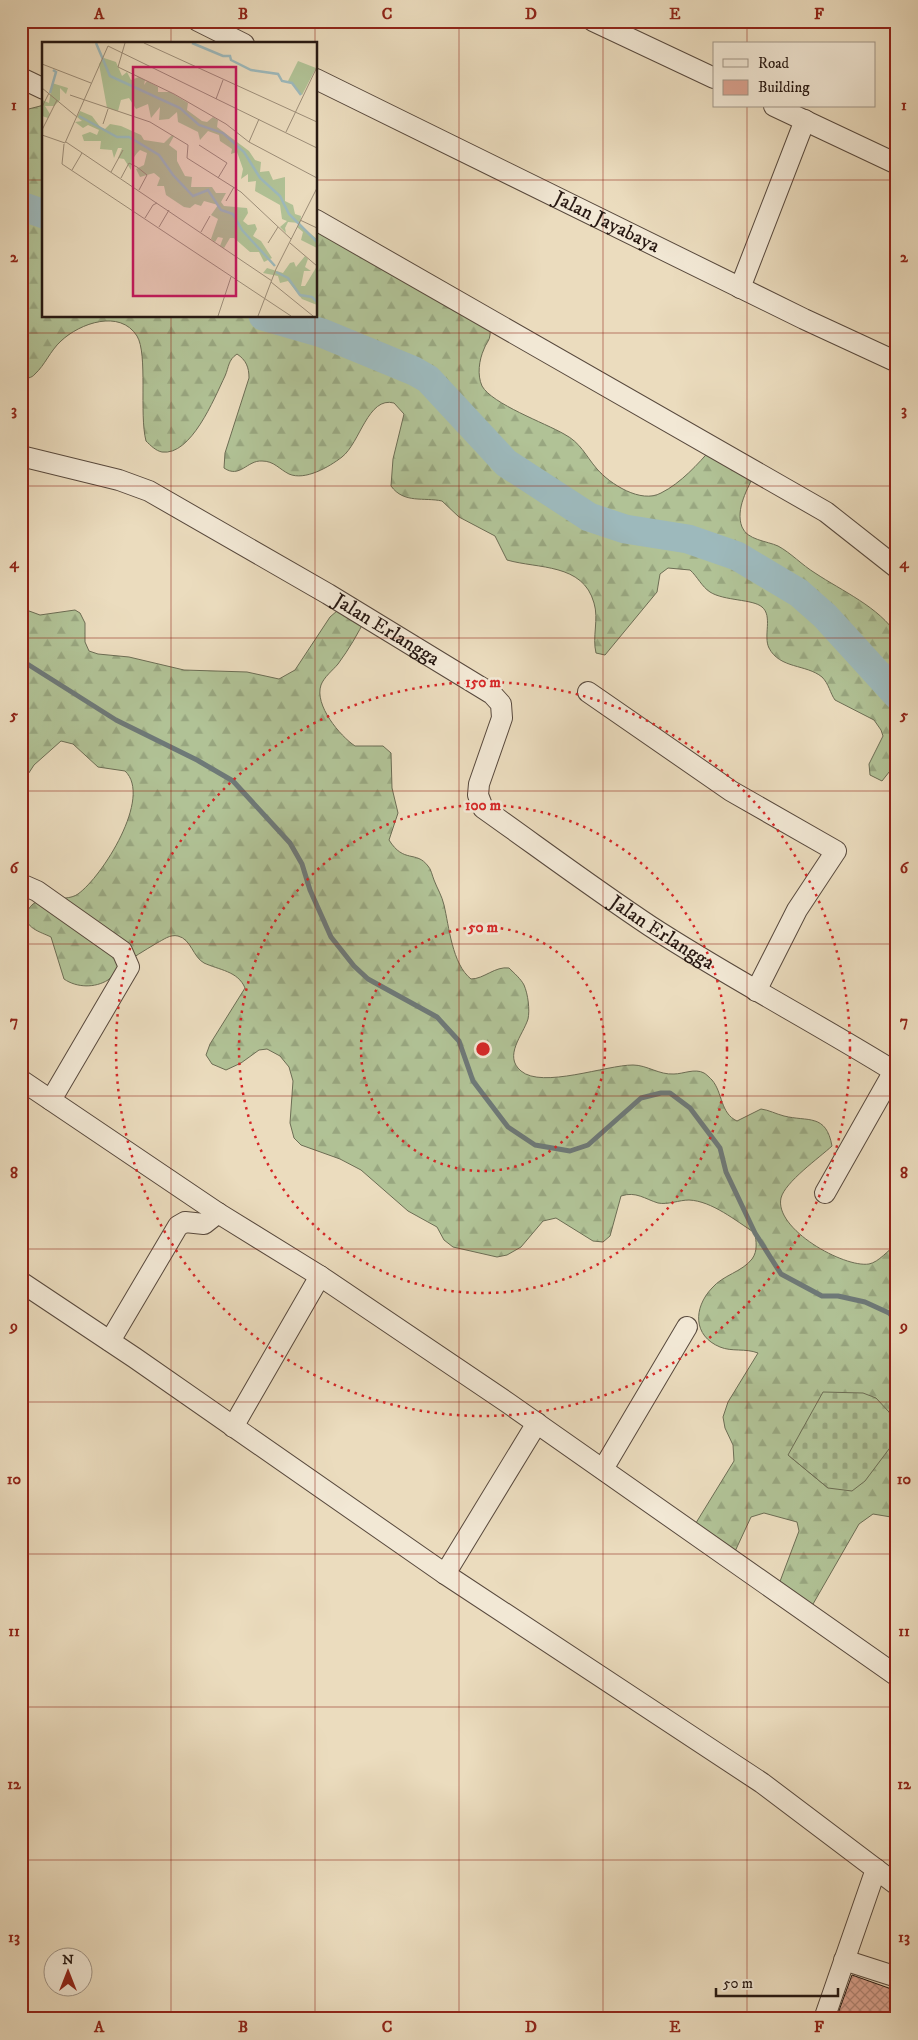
<svg xmlns="http://www.w3.org/2000/svg" width="918" height="2040" font-family="'IM FELL DW Pica',serif">
<defs>
<pattern id="forest-firs" width="22" height="20" patternUnits="userSpaceOnUse" patternTransform="scale(1.25)"><rect width="22" height="20" fill="#b1c296"/><path d="M5 1l3.5 6h-7zM16 11l3.5 6h-7z" fill="#98a680"/></pattern>
<pattern id="cemetery-stones" width="16" height="16" patternUnits="userSpaceOnUse" patternTransform="scale(1.25)"><rect width="16" height="16" fill="#b1c296"/><path d="M2 7V4a2 2 0 0 1 4 0v3zM10 15v-3a2 2 0 0 1 4 0v3z" fill="#98a680"/></pattern>
<pattern id="building-cross-hatch" width="8" height="8" patternUnits="userSpaceOnUse" patternTransform="scale(1.25)"><rect width="8" height="8" fill="#daa28f"/><path d="M0 0l8 8M0 8l8-8" fill="none" stroke="#b18373"/></pattern>
</defs>
<rect width="100%" height="100%" fill="#ebdcbe"/>
<filter id="stains"><feTurbulence type="fractalNoise" baseFrequency=".004" numOctaves="4"/><feColorMatrix values="0 0 0 0 .2 0 0 0 0 .09 0 0 0 0 .02 0 0 0 .5 -.17"/></filter>
<radialGradient id="worn" r=".72"><stop offset=".6" stop-color="#630" stop-opacity="0"/><stop offset="1" stop-color="#630" stop-opacity=".3"/></radialGradient>
<g fill="url(#forest-firs)" stroke="#6c6d54">
<path d="M44 105V316H316V228L489 320C489 325 491 331 490 335 490 340 485 345 484 349 479 360 477 375 482 386 492 404 545 423 564 434 581 443 585 455 597 469 610 484 641 504 661 493 681 483 698 464 712 448L755 473C748 488 735 509 742 527 747 540 767 541 778 546 791 553 802 565 815 573 842 591 879 607 897 635V762L882 781 870 775 869 764 883 736 881 730 874 720 835 700C830 693 829 684 822 677 806 664 780 669 769 648 763 636 773 616 762 607 753 599 724 601 710 592 702 587 697 576 690 570L668 568 660 574 657 592 605 655 596 653C592 637 599 619 594 603 583 563 538 569 507 560L495 536 459 517 442 501C424 497 404 504 391 486L393 459 404 414 394 403C368 396 360 443 342 457 329 467 305 481 289 474 279 469 274 461 262 461 247 460 240 479 224 468L225 453 249 378C249 367 246 360 237 354 228 360 229 367 225 376 214 399 191 456 162 452 156 451 150 445 146 441 139 414 148 354 137 336 120 309 80 323 61 341 50 351 45 365 35 374 32 378 26 379 21 378V111Z"/>
<path d="M345 604 366 617C358 634 349 649 338 664 333 670 324 677 321 685 314 705 340 736 355 746H383L391 753 392 788 398 813 389 840C404 864 416 850 428 866 431 869 432 875 434 880 437 888 442 896 444 905 449 926 452 964 471 979 484 979 495 966 509 968 514 973 521 979 524 985 528 994 530 1010 528 1019 523 1035 503 1056 521 1071 542 1089 606 1065 633 1065 647 1065 659 1075 674 1074 683 1074 695 1068 704 1073 706 1074 710 1078 712 1080 723 1093 720 1113 737 1121L761 1109C769 1110 776 1114 784 1116 808 1122 826 1113 832 1146 819 1158 785 1182 781 1198 774 1229 844 1268 869 1264 879 1262 888 1250 897 1244V1427L889 1412 788 1455 828 1488 895 1441 897 1437V1518L873 1514 859 1524 809 1611 776 1592 799 1531 797 1522 764 1513 751 1517 731 1560 691 1531 734 1461 733 1445 725 1428 723 1417 728 1402 758 1353C745 1348 732 1352 720 1347 693 1336 693 1308 712 1288 723 1275 742 1272 752 1259 758 1251 756 1241 755 1233 736 1221 712 1201 689 1200 679 1200 668 1205 658 1203 645 1199 636 1191 621 1196L610 1236 603 1242 593 1241 556 1218 543 1221 521 1247 507 1255 497 1257 453 1247 444 1240 437 1227 408 1211 361 1170 340 1159 301 1145 294 1138 290 1123 293 1081 289 1067 280 1056 267 1049 259 1050 241 1063 226 1070 212 1064 206 1055 210 1044 245 988C238 971 219 970 204 963 193 957 191 939 178 936 170 934 163 940 157 943 145 950 132 958 121 966 117 970 113 976 108 980 95 988 77 988 64 979L51 937C41 932 23 928 27 913 34 891 64 904 78 894 102 877 153 797 125 771L98 767 73 744 61 741 34 765 21 785V608L40 615 75 610 80 613 85 623V642L89 651 98 654 129 657 184 670 247 672 279 679 295 670 330 617Z"/>
</g>
<polygon fill="url(#cemetery-stones)" stroke="#6c6d54" points="823,1392 863,1393 876,1398 889,1412 897,1427 895,1441 865,1481 852,1491 828,1488 788,1455"/>
<g fill="none" stroke-linecap="round" stroke-linejoin="round">
<polyline stroke="#6e7978" stroke-width="5" points="21,660 116,720 197,760 233,781 290,843 302,864 310,890 331,937 354,966 368,979 437,1017 459,1041 473,1081 508,1127 535,1145 570,1151 588,1145 641,1098 661,1093 670,1093 690,1108 720,1148 726,1172 755,1233 781,1274 822,1296 838,1296 865,1302 889,1313 897,1321"/>
<g stroke="#9db9bc" stroke-width="29">
<polyline points="21,206 44,214"/>
<polyline points="263,316 322,333 414,371 428,379 506,463 589,517 625,529 688,539 737,556 799,593 825,616 897,695"/>
</g>
</g>
<polygon fill="url(#building-cross-hatch)" stroke="#271812" points="852,1975 897,1991 897,2019 843,2019 837,2016"/>
<g fill="none" stroke-linecap="round" stroke-linejoin="round">
<g stroke="#58493d" stroke-width="22">
<g id="minor">
<polyline points="198,21 244,44"/>
<polyline points="593,21 714,78"/>
<polyline points="21,78 44,89"/>
<path id="s1" d="M316 79 804 319 897 362"/>
<polyline points="774,106 897,164"/>
<polyline points="316,220 826,512 897,568"/>
<polyline points="740,288 805,120"/>
<path id="s2" d="M21 456 119 480 149 491 328 594 492 694 501 704 502 718 479 784 478 795 483 808C538 847 593 888 650 926 730 978 815 1022 897 1073"/>
<polyline points="588,692 731,791 836,851 797,910 756,991"/>
<polyline points="21,884 37,891 122,951 129,967 51,1100"/>
<polyline points="21,1080 218,1213 320,1276 508,1403 897,1676"/>
<polyline points="825,1193 894,1071"/>
<polyline points="21,1282 135,1358 445,1574 762,1783 897,1885"/>
<polyline points="110,1341 178,1226 185,1222 204,1224 218,1213"/>
<polyline points="233,1427 320,1276"/>
<polyline points="603,1469 687,1327"/>
<polyline points="445,1574 537,1423"/>
<polyline points="844,1960 897,1977"/>
<polyline points="824,2019 876,1869"/>
</g>
</g>
<use href="#minor" stroke="#f2e8d5" stroke-width="20"/>
</g>
<path fill="none" stroke="#8f2418" stroke-width="1" stroke-opacity="0.55" d="M171 21V44M315 21V44M459 21V2019M603 21V2019M747 21V44M747 106V2019M21 180H44M316 180H897M171 316V2019M315 316V2019M21 333H897M21 486H897M21 638H897M21 791H897M21 944H897M21 1096H897M21 1249H897M21 1402H897M21 1554H897M21 1707H897M21 1860H897"/>
<g fill="none" stroke="#d62828" stroke-width="2.5" stroke-dasharray="2.5 5">
<circle cx="483" cy="1049" r="122"/>
<circle cx="483" cy="1049" r="244"/>
<circle cx="483" cy="1049" r="367"/>
</g>
<g text-anchor="middle" dominant-baseline="central" stroke-width="5" stroke-linejoin="round" paint-order="stroke">
<g font-size="20" fill="#271812" stroke="#f2e8d5">
<text stroke="none"><textPath href="#s1" startOffset="324">Jalan Jayabaya</textPath></text>
<text stroke="none"><textPath href="#s2" startOffset="408">Jalan Erlangga</textPath></text>
<text stroke="none"><textPath href="#s2" startOffset="872">Jalan Erlangga</textPath></text>
</g>
</g>
<g transform="translate(42 42)">
<rect width="275" height="275" fill="#ebdcbe"/>
<path d="M62 16 74 20 80 34 85 30 89 38 97 35 103 38 102 43 105 39 116 45V50H128L146 61 145 68 160 79 165 80 171 75 176 78 175 85 207 109 213 118 219 120 218 130 227 129 231 138 243 135V159L251 163 253 172 259 174 258 183 275 197V206L259 198 261 190 255 185 257 181 246 180 243 186 244 191 238 185 245 179 240 177 238 163 213 149 214 139 206 140V132L199 137 201 127 195 110 189 112 190 107 178 99 177 93 166 89 158 98 156 90 136 80 135 70 127 77 117 78 118 65 109 76 106 62 94 67 87 56 79 58 76 69 65 66 57 22ZM10 41 26 46 24 52 18 46V58L12 64H3L8 72 6 76 0 74V58L7 61ZM38 69 50 74 59 86 63 87 68 82 79 84 99 93 102 98 122 101 130 93 132 94 127 103 135 109V119L143 134 150 135 149 145H170L174 151H184L179 160 182 164 205 166 206 171 201 179 206 183 213 182 215 187 211 194 219 199 230 216 222 220 217 210H208L192 196H188L182 206 178 204 181 196 176 195 173 200 169 197 176 177 169 173 176 163 162 159 159 164 153 162 148 166 142 165 124 153 122 144H115L118 136 112 131 98 135 94 127 102 123 105 111 98 108 95 111 90 118 89 128 82 117 76 116 80 106H76L72 116 70 108 58 107 59 99H42L40 93 48 90 55 93 57 88 46 83 41 86 33 80 40 79 35 75ZM263 214 266 217 263 225 269 229H262L259 244H263L275 224V263L260 257 246 239 238 241 236 234 221 231 225 226 241 231 248 221 252 220 254 225Z" fill="#b1c296"/>
<path d="M256 19 274 26 260 53 250 41H245Z" fill="#b1c296"/>
<path fill="none" stroke="#9db9bc" stroke-width="2.5" d="M54 1 68 34 138 66 157 83 181 91 202 110 218 136 238 154 247 172 275 200M150 1 181 14H188L189 18 209 28 236 32 240 39 250 41 259 53M8 51 14 30 11 28M37 74 75 95H87L117 113 131 133 151 154 166 148 179 168 191 172 200 188 233 224M234 230 246 236 258 253 270 255 275 260"/>
<path fill="none" stroke="#9d8e79" stroke-width="1" d="M83 1 76 25 132 52 184 82 207 100M102 1 275 80M0 22 49 41M0 46 35 75M28 53 108 80 146 103 145 116 199 150 249 197M174 57 181 38M0 65 7 51M217 77 207 100 275 136M61 82 66 67M0 88 15 58M244 90 275 25M0 93 23 101 66 4 275 106M24 100 230 239M22 102 20 122 249 274M157 103 185 121 176 136M30 128 40 111M69 130 81 108M79 136 87 121 95 125 105 133 97 148M184 159 192 145M103 176 111 163 115 161M258 178 275 186M117 185 127 168M159 190 168 174M226 201 236 185M248 201 275 224M229 240 271 274M176 274 189 235M216 274 234 227 275 146"/>
<path fill="#c2185b" fill-opacity="0.15" stroke="#c2185b" stroke-width="2.5" d="M91 25H194V254H91Z"/>
<rect width="275" height="275" fill="none" stroke="#271812" stroke-width="2.5"/>
</g>
<circle cx="483" cy="1049" r="8" fill="#d62828" stroke="#f2e8d5" stroke-width="2.5"/>
<g font-size="15" text-anchor="middle" font-weight="bold" fill="#d62828" stroke="#f2e8d5" stroke-width="5" stroke-linejoin="round" paint-order="stroke">
<text x="483" y="687">150 m</text>
<text x="483" y="810">100 m</text>
<text x="483" y="932">50 m</text>
</g>
<rect width="918" height="2040" fill="none" stroke="#ebdcbe" stroke-width="55"/>
<rect x="713" y="42" width="162" height="65" fill="#f2e8d5" stroke="#a19587"/>
<rect x="723" y="59" width="25" height="8" fill="#f2e8d5" stroke="#a19587"/>
<text x="758" y="68" font-size="15" fill="#271812">Road</text>
<rect x="723" y="80" width="25" height="15" fill="#daa28f" stroke="#a19587"/>
<text x="758" y="92" font-size="15" fill="#271812">Building</text>
<g transform="translate(68 1972)"><circle r="24" fill="#f2e8d5" stroke="#a19587"/>
<path d="M0-4L9 19L0 12L-9 19Z" fill="#8f2418"/>
<text y="-8" font-size="14" font-weight="bold" text-anchor="middle" fill="#271812">N</text>
</g>
<path d="M716 1988v8h122v-8" fill="none" stroke="#271812" stroke-width="2.5"/>
<text x="723" y="1988" font-size="15" fill="#271812" stroke="#f2e8d5" stroke-width="4" paint-order="stroke">50 m</text>
<rect x="28" y="28" width="862" height="1984" fill="none" stroke="#8f2418" stroke-width="2"/>
<g font-size="16" text-anchor="middle" font-weight="bold" fill="#8f2418">
<text x="99" y="19">A</text>
<text x="243" y="19">B</text>
<text x="387" y="19">C</text>
<text x="531" y="19">D</text>
<text x="675" y="19">E</text>
<text x="819" y="19">F</text>
<text x="14" y="110">1</text>
<text x="904" y="110">1</text>
<text x="14" y="262">2</text>
<text x="904" y="262">2</text>
<text x="14" y="415">3</text>
<text x="904" y="415">3</text>
<text x="14" y="568">4</text>
<text x="904" y="568">4</text>
<text x="14" y="720">5</text>
<text x="904" y="720">5</text>
<text x="14" y="873">6</text>
<text x="904" y="873">6</text>
<text x="14" y="1026">7</text>
<text x="904" y="1026">7</text>
<text x="14" y="1178">8</text>
<text x="904" y="1178">8</text>
<text x="14" y="1331">9</text>
<text x="904" y="1331">9</text>
<text x="14" y="1484">10</text>
<text x="904" y="1484">10</text>
<text x="14" y="1636">11</text>
<text x="904" y="1636">11</text>
<text x="14" y="1789">12</text>
<text x="904" y="1789">12</text>
<text x="14" y="1942">13</text>
<text x="904" y="1942">13</text>
<text x="99" y="2032">A</text>
<text x="243" y="2032">B</text>
<text x="387" y="2032">C</text>
<text x="531" y="2032">D</text>
<text x="675" y="2032">E</text>
<text x="819" y="2032">F</text>
</g>
<rect width="100%" height="100%" filter="url(#stains)"/>
<rect width="100%" height="100%" fill="url(#worn)"/>
</svg>
